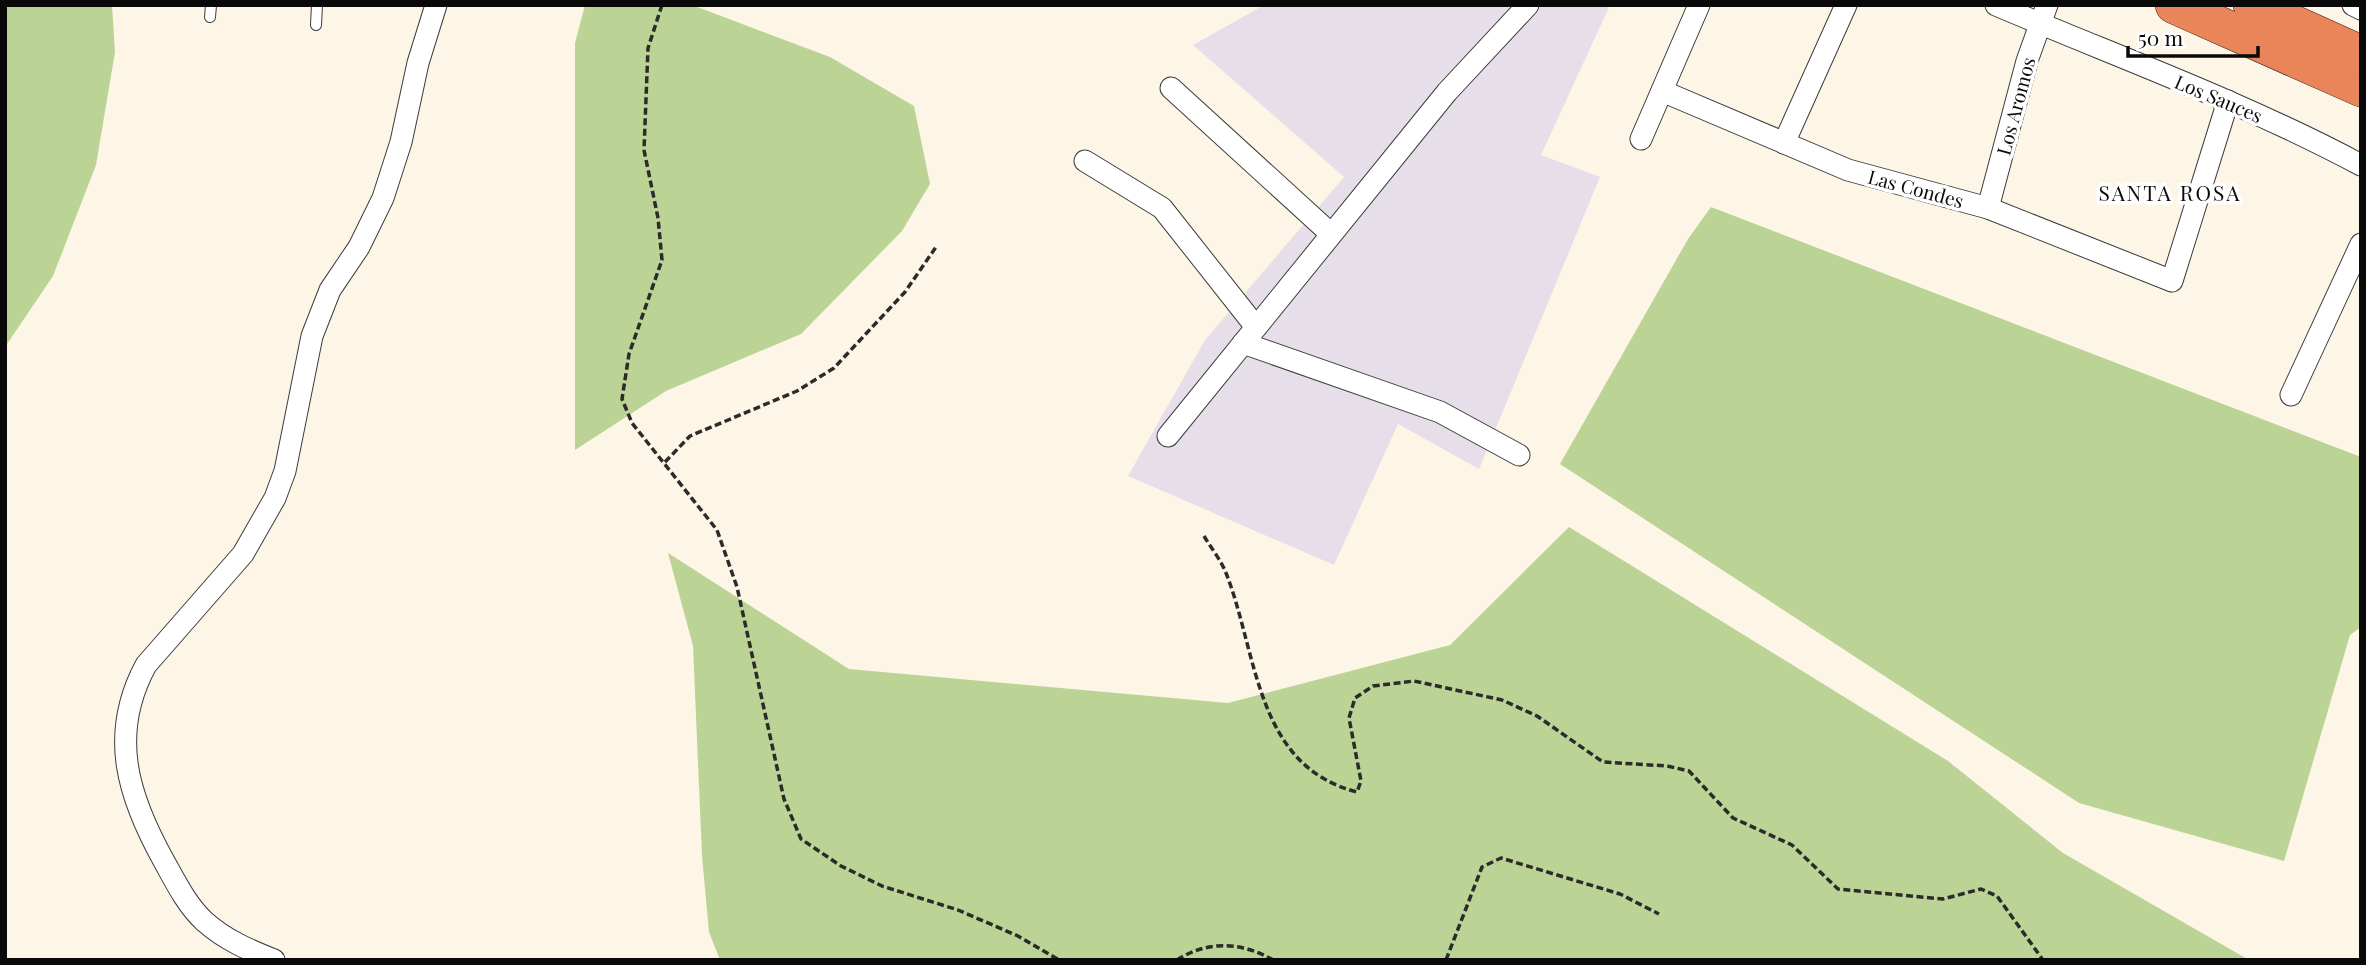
<svg xmlns="http://www.w3.org/2000/svg" width="2366" height="965" font-family="'Playfair Display',serif">
<rect width="100%" height="100%" fill="#fdf6e7"/>
<polygon fill="#e6dee8" points="1264,5 1610,5 1541,155 1600,177 1479,469 1398,424 1334,565 1128,476 1205,340 1344,177 1193,45"/>
<g fill="#bbd495">
<polygon points="5,5 112,5 115,52 96,165 53,276 5,347"/>
<polygon points="585,5 692,5 830,57 914,106 930,184 902,231 801,334 666,391 575,450 575,43"/>
<polygon points="1711,207 2361,457 2361,627 2350,635 2284,861 2079,803 1560,464 1688,239"/>
<polygon points="1569,527 1948,761 2063,853 2249,960 720,960 709,932 702,856 693,646 668,553 849,669 1228,703 1450,645"/>
</g>
<g fill="none" stroke-linecap="round" stroke-linejoin="round">
<g stroke="#3c3c3c" stroke-width="12">
<g id="lane">
<polyline points="210,17 211,5"/>
<polyline points="316,25 317,5"/>
</g>
</g>
<g stroke="#3c3c3c" stroke-width="23">
<g id="street">
<path d="M1996 5C2118 57 2243 102 2361 165"/>
<polyline points="2353,5 2361,9"/>
<polyline points="1171,88 1331,234"/>
<polyline points="1662,91 1848,170 1988,208 2172,281 2228,101"/>
<polyline points="1641,139 1699,5"/>
<polyline points="1784,143 1846,5"/>
<polyline points="1085,161 1162,208 1256,327"/>
<polyline points="1988,208 2027,61 2047,5"/>
<polyline points="1243,343 1440,412 1519,455"/>
<polyline points="2291,395 2361,244"/>
<polyline points="1168,436 1447,92 1528,5"/>
<path d="M274 960C249 950 225 940 204 921 187 905 176 883 165 863 128 797 108 735 146 665L243 554 275 498 285 471 312 336 330 290 359 247 383 198 401 142 418 63 436 5"/>
</g>
</g>
<g stroke="#1a1a1a" stroke-width="38">
<g id="highway">
<polyline points="2174,5 2361,88"/>
<polyline points="2252,5 2361,54"/>
</g>
</g>
<g stroke="#2b2b2b" stroke-width="3.5" stroke-dasharray="7 3.5" stroke-linecap="butt">
<polyline points="662,5 648,48 644,150 658,218 662,260 629,354 622,399 632,423 717,530 737,587 784,799 801,839 841,866 882,886 958,910 1018,936 1059,960"/>
<polyline points="665,462 690,436 797,391 834,368 905,292 936,247"/>
<path d="M1204 536C1211 548 1221 560 1226 573 1258 654 1255 766 1357 792L1361 781 1349 718 1355 698 1373 686 1414 681 1502 700 1537 716 1603 762 1667 766 1689 771 1733 818 1792 845 1838 889 1943 899 1981 889 1997 896 2043 960"/>
<path d="M1177 960C1208 940 1242 942 1273 960"/>
<polyline points="1446,960 1482,867 1501,858 1620,894 1659,914"/>
</g>
<use href="#lane" stroke="#fff" stroke-width="10"/>
<use href="#street" stroke="#fff" stroke-width="21"/>
<use href="#highway" stroke="#ea8559" stroke-width="37"/>
</g>
<g text-anchor="middle" dominant-baseline="central" stroke-width="7" stroke-linejoin="round" paint-order="stroke">
<g font-size="19" fill="#090909" stroke="#fff">
<text transform="translate(2219 98) rotate(23)">Los Sauces</text>
<text transform="translate(2015 106) rotate(-75)">Los Aromos</text>
<text transform="translate(1916 188) rotate(15)">Las Condes</text>
</g>
<g font-size="21" letter-spacing="2" fill="#090909" stroke="#fff">
<text x="2170" y="192">SANTA ROSA</text>
</g>
</g>
<rect width="2366" height="965" fill="none" stroke="#090909" stroke-width="14"/>
<path d="M2128 46v10h130v-10" fill="none" stroke="#090909" stroke-width="3.5"/>
<text x="2138" y="46" font-size="21" fill="#090909" stroke="#ffffff" stroke-width="5" paint-order="stroke">50 m</text>
</svg>
